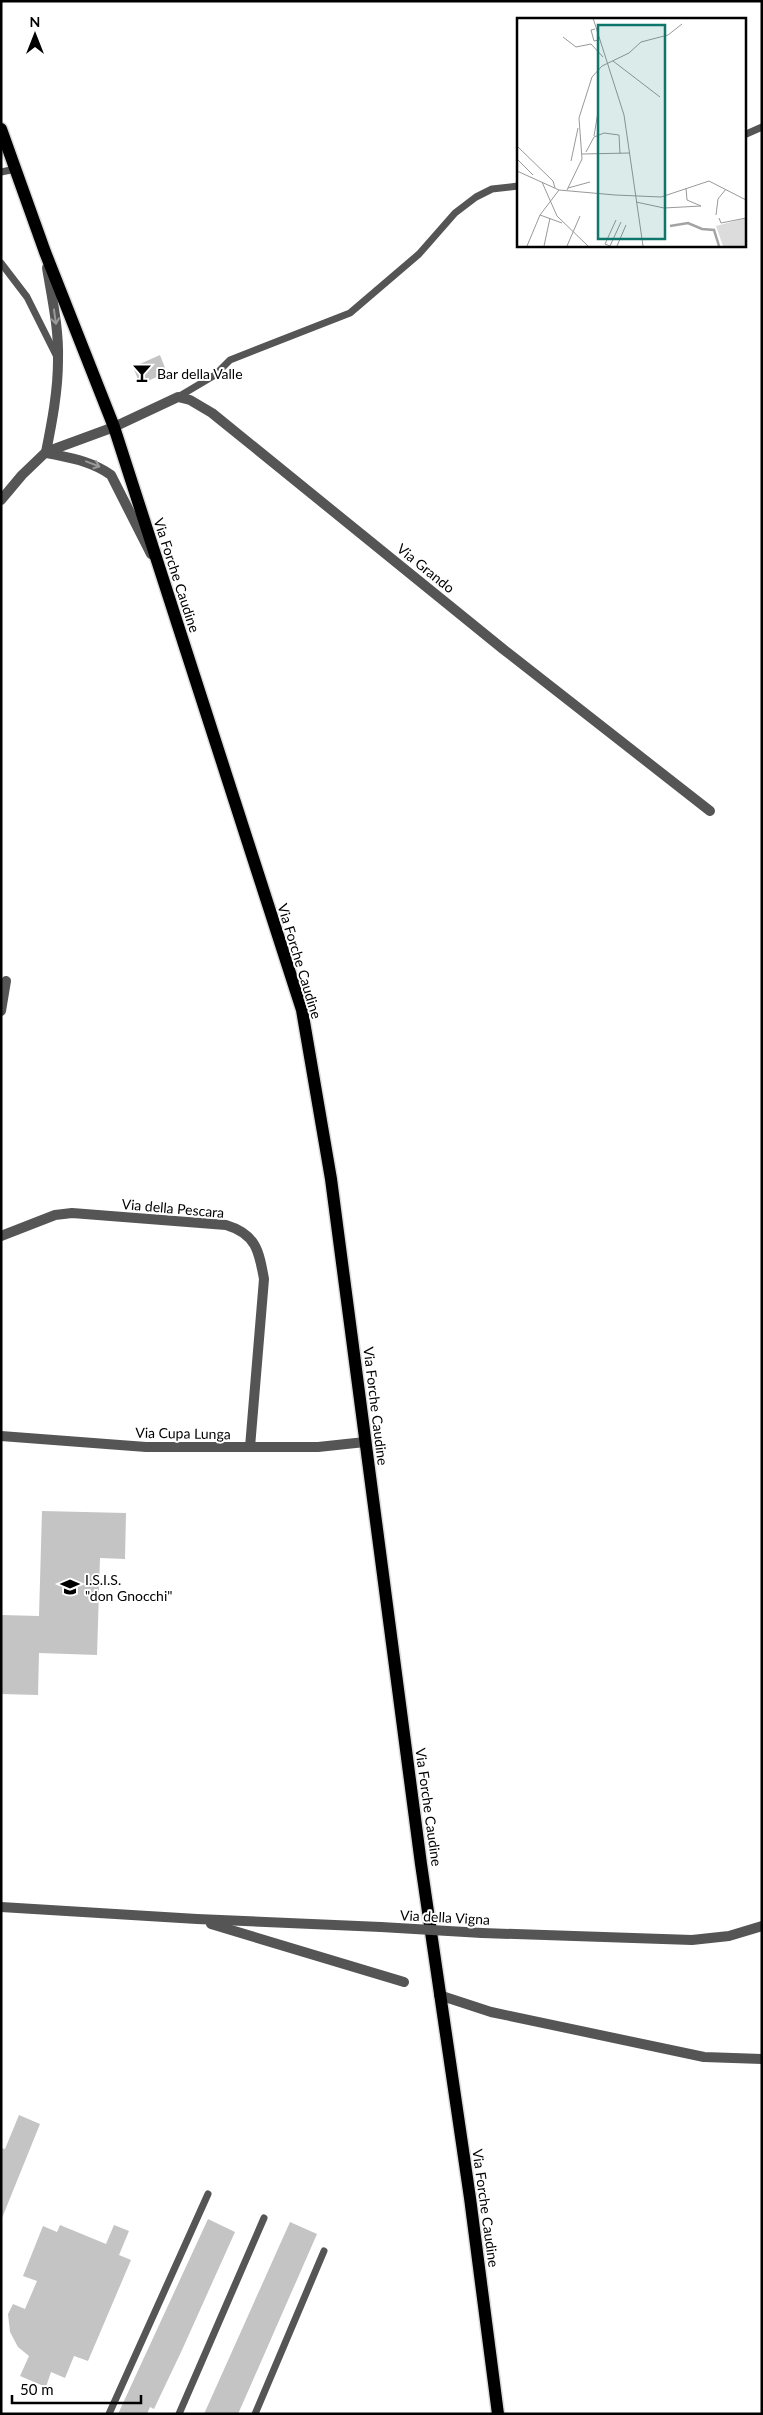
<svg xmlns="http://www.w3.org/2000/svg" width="763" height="2415" font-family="Lato,sans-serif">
<rect width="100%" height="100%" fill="#fff"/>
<g fill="#c4c4c4">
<polygon points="160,355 167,373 140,384 133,367"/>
<polygon points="42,1511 126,1513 125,1559 100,1558 97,1655 39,1653 38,1695 1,1694 1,1615 39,1616"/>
<polygon points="19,2115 40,2124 2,2218 1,2148 5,2149"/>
<polygon points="208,2219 235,2232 182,2350 154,2409 150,2407 147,2414 118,2414"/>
<polygon points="290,2222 317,2234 264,2355 238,2414 204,2414"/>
<polygon points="60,2225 106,2244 114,2225 129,2231 119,2255 131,2260 88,2361 74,2356 65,2378 51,2372 46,2387 20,2376 29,2356 18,2347 10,2332 8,2314 13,2304 25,2309 37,2281 23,2276 43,2226 57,2232"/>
</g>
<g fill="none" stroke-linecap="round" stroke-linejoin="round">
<g stroke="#dbdbdb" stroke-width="15">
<polyline id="primary" points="1,129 45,252 114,427 302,1010 331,1179 421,1864 470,2198 498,2414"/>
</g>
<g stroke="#555" stroke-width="7">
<polyline points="744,135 762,127"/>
<polyline points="1,172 16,169"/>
<polyline points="1,263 27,297 57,357"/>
<polyline points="178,397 215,375 230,360 350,313 419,254 455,213 476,197 492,189 518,186"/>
<polyline points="109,2414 208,2194"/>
<polyline points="179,2414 264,2218"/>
<polyline points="255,2414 324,2251"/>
</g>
<g stroke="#555" stroke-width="10">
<path d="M46 452C52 422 58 391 58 360 59 329 52 298 47 268"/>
<path d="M47 453C70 458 92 461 111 475L151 554"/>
<polyline points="1,500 22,475 46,452 114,427 178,397 190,400 212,413 503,649 710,811"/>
<polyline points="1,1011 6,981"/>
<path d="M1 1236 55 1215 72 1213 226 1225C256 1234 259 1251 264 1279L250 1447"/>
<polyline points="1,1436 146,1447 318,1447 365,1442"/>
<polyline points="1,1907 197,1919 381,1927"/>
<polyline points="211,1924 404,1982"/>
<polyline points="482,1933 692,1940 729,1936 762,1926"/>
<polyline points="439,1995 491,2012 704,2057 762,2059"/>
</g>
<use href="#primary" stroke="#000" stroke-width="12"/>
<polyline stroke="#555" stroke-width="10" points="381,1927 482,1933"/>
</g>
<defs><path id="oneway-shaft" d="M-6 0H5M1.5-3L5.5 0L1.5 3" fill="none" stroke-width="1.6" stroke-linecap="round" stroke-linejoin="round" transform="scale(1.25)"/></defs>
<g stroke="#999">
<use href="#oneway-shaft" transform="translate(55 317) rotate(82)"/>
<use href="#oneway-shaft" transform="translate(93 464) rotate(21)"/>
</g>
<defs>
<g id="bar-bare" transform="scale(1.5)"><path d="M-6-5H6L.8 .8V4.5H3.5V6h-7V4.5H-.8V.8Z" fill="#000" stroke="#fff" stroke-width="2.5" paint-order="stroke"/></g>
<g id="school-bare" transform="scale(1.5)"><path d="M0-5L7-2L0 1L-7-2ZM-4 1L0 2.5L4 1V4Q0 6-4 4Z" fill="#000" stroke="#fff" stroke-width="2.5" paint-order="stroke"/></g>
</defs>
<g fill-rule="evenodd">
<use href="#bar-bare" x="142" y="373"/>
<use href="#school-bare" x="70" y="1587"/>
</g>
<g text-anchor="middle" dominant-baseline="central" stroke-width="4" stroke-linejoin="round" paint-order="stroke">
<g font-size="14" fill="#000" stroke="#fff" text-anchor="start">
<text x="157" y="373">Bar della Valle</text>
<text x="85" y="1579">I.S.I.S.<tspan x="85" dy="16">"don Gnocchi"</tspan></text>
</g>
<g font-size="14" fill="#000" stroke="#fff">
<text transform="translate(426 568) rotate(39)">Via Grando</text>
<text transform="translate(177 575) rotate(72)">Via Forche Caudine</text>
<text transform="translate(300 961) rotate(73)">Via Forche Caudine</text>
<text transform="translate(173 1208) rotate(5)">Via della Pescara</text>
<text transform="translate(376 1406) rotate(83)">Via Forche Caudine</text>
<text transform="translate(183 1433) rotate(1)">Via Cupa Lunga</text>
<text transform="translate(429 1807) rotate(82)">Via Forche Caudine</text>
<text transform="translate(445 1917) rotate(3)">Via della Vigna</text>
<text transform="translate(486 2208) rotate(82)">Via Forche Caudine</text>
</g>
</g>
<g transform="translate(517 18)">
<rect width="229" height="229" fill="#fff"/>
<path d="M229 200V228H206L199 208Z" fill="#dcdcdc"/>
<path fill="none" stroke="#a3a3a3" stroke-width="2.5" d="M153 208 171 205 185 211 197 212 202 228"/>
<path fill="none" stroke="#999" stroke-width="1" d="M76 0 107 97 126 228M78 11 74 12 77 23 82 22M46 19 59 29 74 26 86 39M96 43 143 79M77 118 81 94M0 128 36 163 38 170M69 134 77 119 87 115 102 117 103 136M65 136 113 135M0 141 16 157M54 143 61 110M0 153 42 172 98 177 144 179 192 163 229 182M25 164 40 198 71 228M51 170 73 164M169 170 170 182 184 188M50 172 65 141 62 100 75 59 85 48 112 35 124 24 151 17 165 6M119 184 147 190 184 188M23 197 45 205M199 197 201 181 209 171M202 200 204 205 229 200M10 228 23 197 42 172M27 228 33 200M50 228 63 198M93 228 88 226 99 202M93 228 104 204M100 228 109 207"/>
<path fill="#0f766e" fill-opacity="0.15" stroke="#0f766e" stroke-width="2.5" d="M81 7H148V221H81Z"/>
<rect width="229" height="229" fill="none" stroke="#000" stroke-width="2.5"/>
</g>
<rect width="763" height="2415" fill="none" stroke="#000000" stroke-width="5"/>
<g transform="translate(35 35)" stroke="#ffffff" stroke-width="4" paint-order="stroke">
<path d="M0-4L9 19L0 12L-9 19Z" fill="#000000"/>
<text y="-8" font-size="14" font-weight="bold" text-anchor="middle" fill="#000000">N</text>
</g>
<path d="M12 2395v8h129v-8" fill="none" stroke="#000000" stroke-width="2.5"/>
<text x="20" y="2395" font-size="15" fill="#000000" stroke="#ffffff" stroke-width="4" paint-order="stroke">50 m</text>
</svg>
